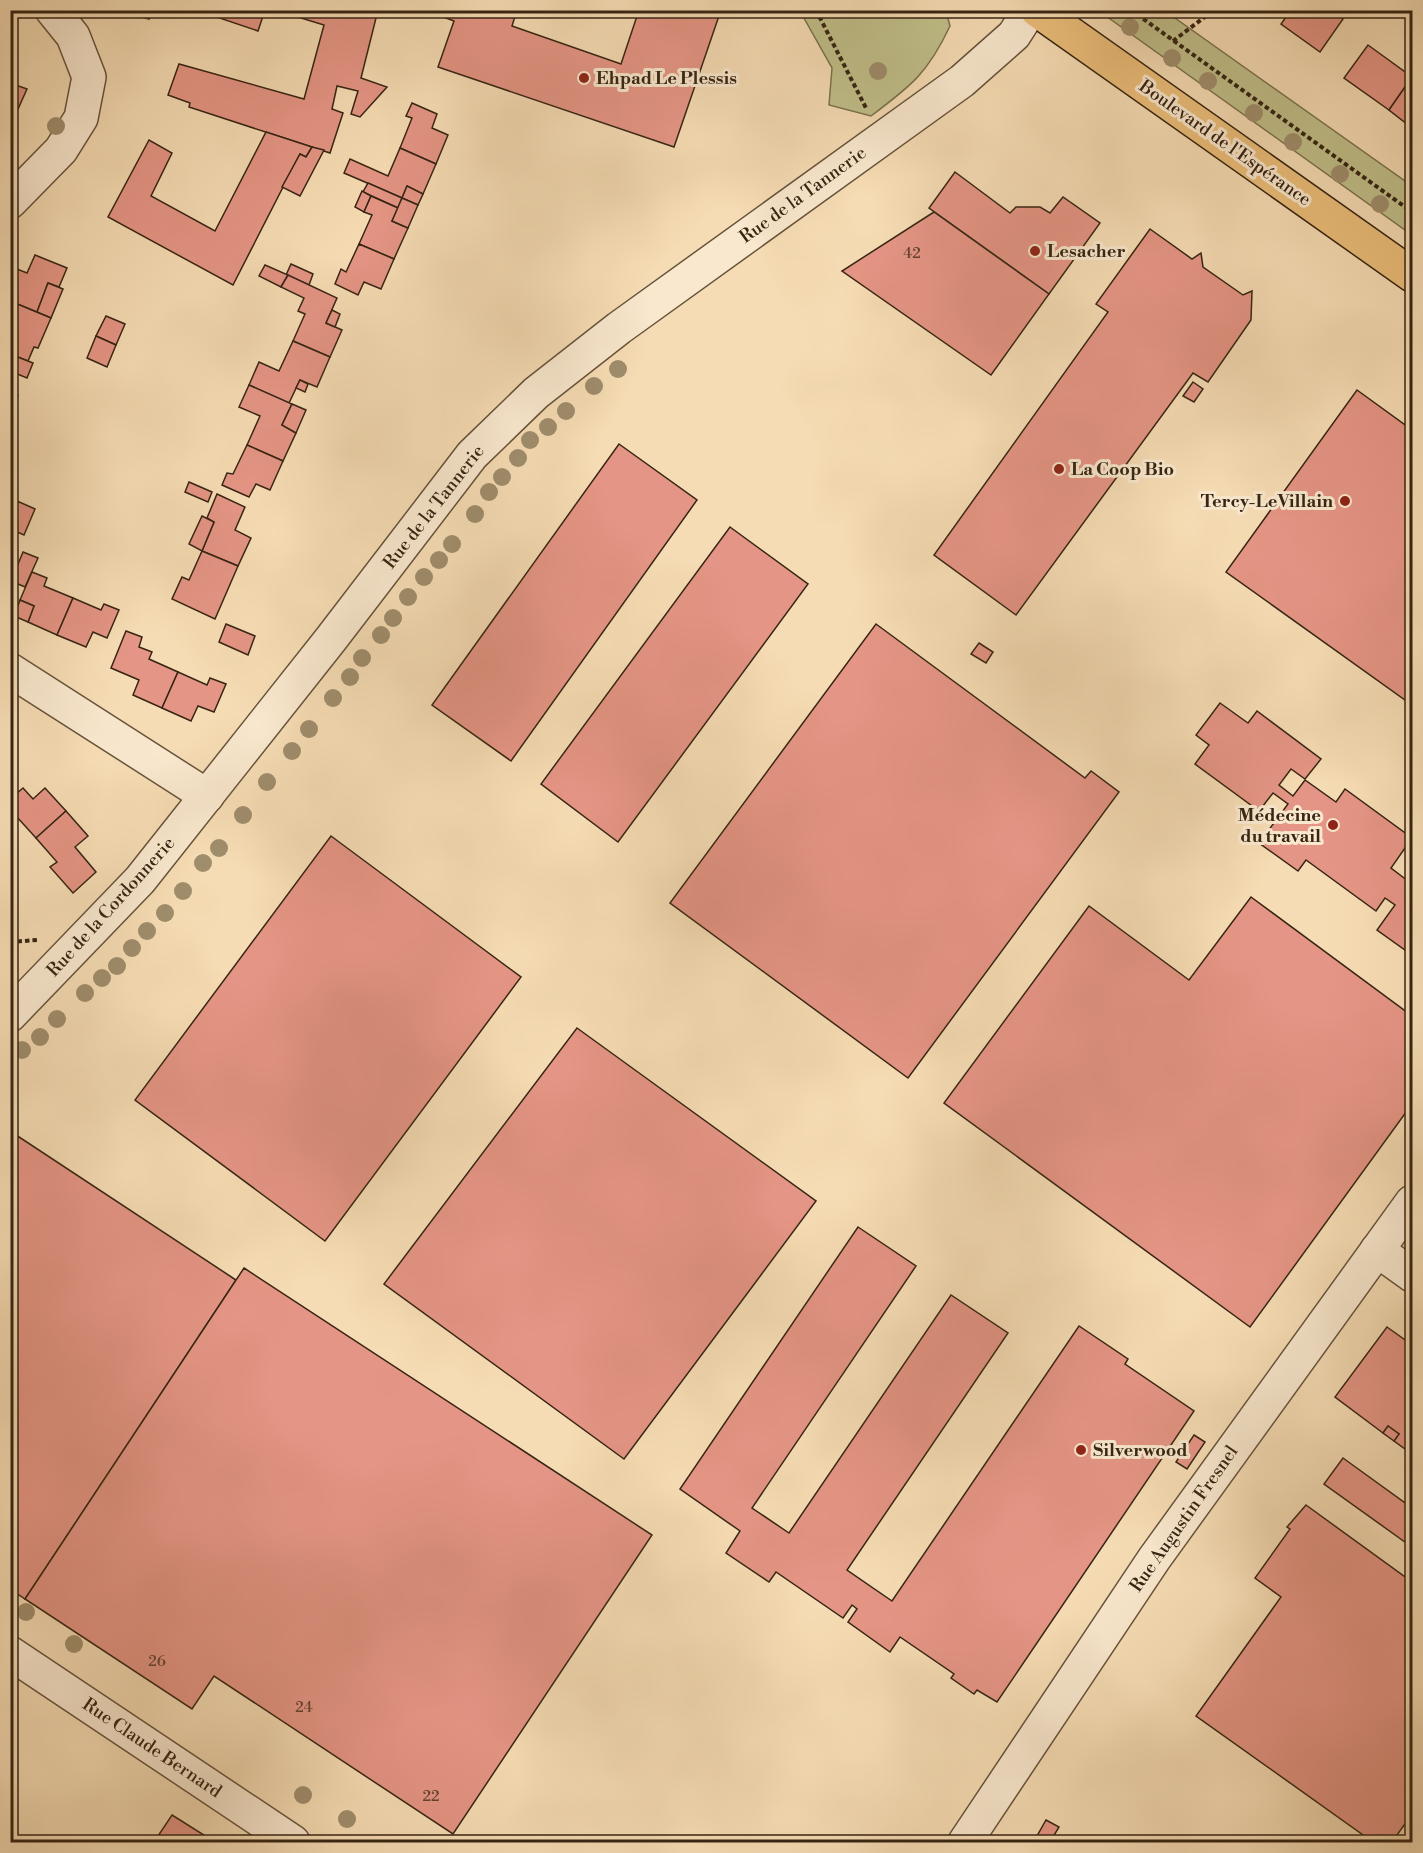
<svg xmlns="http://www.w3.org/2000/svg" width="1423" height="1853" font-family="'Libre Bodoni',serif">
<rect width="100%" height="100%" fill="#f6dcb4"/>
<filter id="stains"><feTurbulence type="fractalNoise" baseFrequency=".00333" numOctaves="4"/><feColorMatrix values="0 0 0 0 .2 0 0 0 0 .09 0 0 0 0 .02 0 0 0 .5 -.17"/></filter>
<radialGradient id="worn" r=".72"><stop offset=".6" stop-color="#630" stop-opacity="0"/><stop offset="1" stop-color="#630" stop-opacity=".3"/></radialGradient>
<g fill="#c0bf8a" stroke="#7b724e" stroke-width="1.5">
<path d="M800 11H946L950 26C928 73 911 86 871 116L829 105 832 68Z"/>
<polygon points="1099,11 1165,11 1412,186 1412,235"/>
</g>
<g fill="#e59585" stroke="#362513" stroke-width="1.5">
<polygon points="117,10 151,10 149,19"/>
<polygon points="196,10 265,10 258,31"/>
<polygon points="275,10 378,10 361,78 387,87 360,117 351,114 358,91 337,86 332,109 343,113 330,153 189,107 190,103 168,95 179,64 304,99 324,25"/>
<polygon points="440,10 517,10 512,26 621,64 639,10 721,10 674,147 438,67 454,21 438,15"/>
<polygon points="1291,10 1331,10 1343,19 1320,52 1281,24"/>
<polygon points="1368,45 1412,77 1389,110 1344,78"/>
<polygon points="1412,77 1412,128 1389,110"/>
<polygon points="10,83 27,89 14,118 10,117"/>
<polygon points="412,103 437,114 432,128 448,135 436,164 400,148 412,118 406,116"/>
<polygon points="266,132 312,147 306,157 300,154 233,285 108,217 149,140 172,153 151,196 215,231"/>
<polygon points="312,147 324,150 300,196 282,187 300,154 306,157"/>
<polygon points="400,148 436,164 423,194 407,186 402,198 344,173 350,159 388,176"/>
<polygon points="955,172 1010,213 1016,207 1040,207 1050,213 1063,197 1100,223 1049,294 929,208"/>
<polygon points="368,183 402,198 398,208 363,192"/>
<polygon points="407,186 423,194 418,205 402,198"/>
<polygon points="362,191 371,196 364,212 355,207"/>
<polygon points="371,196 398,208 392,221 408,228 394,259 359,244 372,215 364,212"/>
<polygon points="402,198 418,205 408,228 392,221"/>
<polygon points="934,212 1049,294 991,375 842,271"/>
<polygon points="1150,229 1192,259 1201,253 1203,267 1243,295 1252,291 1251,320 1208,382 1193,373 1016,615 934,555 1108,312 1096,304"/>
<polygon points="359,244 394,259 381,289 364,282 358,295 335,284 341,269 346,272"/>
<polygon points="35,255 67,268 59,287 48,283 37,312 10,301 12,267 27,273"/>
<polygon points="291,264 313,274 309,285 286,275"/>
<polygon points="265,265 288,275 281,287 259,276"/>
<polygon points="288,275 337,298 326,323 342,330 330,357 293,341 305,314 298,311 304,298 281,287"/>
<polygon points="48,283 63,289 51,318 37,312"/>
<polygon points="10,301 51,318 38,348 34,347 28,361 10,354"/>
<polygon points="332,310 340,314 335,327 326,323"/>
<polygon points="106,316 125,324 116,345 96,336"/>
<polygon points="96,336 116,345 107,367 87,358"/>
<polygon points="293,341 330,357 317,387 300,380 289,403 249,385 259,362 279,371"/>
<polygon points="10,354 33,363 27,378 10,371"/>
<polygon points="300,380 308,384 305,392 296,388"/>
<polygon points="1193,382 1203,389 1194,402 1183,396"/>
<polygon points="249,385 292,404 282,425 296,433 283,461 247,445 260,416 239,407"/>
<polygon points="1357,390 1412,430 1412,705 1226,572"/>
<polygon points="10,392 18,395 14,406 10,404"/>
<polygon points="292,404 306,410 296,433 282,425"/>
<polygon points="619,444 697,500 511,761 432,705"/>
<polygon points="247,445 283,461 270,490 256,484 249,497 222,485 227,473 233,474"/>
<polygon points="189,482 212,492 208,502 185,492"/>
<polygon points="217,494 245,507 235,530 251,538 238,566 202,551 214,522 207,518"/>
<polygon points="17,501 35,509 24,535 10,529 10,511"/>
<polygon points="202,516 214,522 202,551 189,544"/>
<polygon points="730,527 808,584 618,842 541,784"/>
<polygon points="202,551 238,566 215,619 172,599 182,577 189,580"/>
<polygon points="23,552 38,558 25,587 11,581"/>
<polygon points="32,572 47,578 44,586 73,598 57,635 28,622 34,606 20,600"/>
<polygon points="73,598 101,610 104,604 119,610 107,638 93,632 86,647 57,635"/>
<polygon points="20,600 34,606 28,622 14,616"/>
<polygon points="226,624 255,636 248,655 219,642"/>
<polygon points="876,624 1085,778 1091,771 1119,792 908,1078 670,903"/>
<polygon points="126,631 142,637 139,647 152,652 149,659 178,672 162,708 133,695 139,680 111,668"/>
<polygon points="979,643 993,652 986,663 971,654"/>
<polygon points="178,672 207,685 210,678 226,684 214,712 198,706 191,721 162,708"/>
<polygon points="1220,703 1248,723 1257,711 1321,759 1305,779 1291,769 1279,785 1293,796 1305,780 1336,802 1345,789 1412,838 1391,868 1412,884 1412,955 1377,930 1395,905 1385,898 1376,911 1306,860 1298,871 1259,843 1288,804 1273,793 1259,811 1195,764 1209,745 1196,735"/>
<polygon points="23,788 33,799 45,788 66,811 36,838 16,816 10,820 10,799"/>
<polygon points="66,811 88,836 75,847 96,872 73,893 50,867 57,862 36,838"/>
<polygon points="331,836 521,977 325,1241 135,1100"/>
<polygon points="1251,897 1412,1016 1412,1104 1250,1327 944,1103 1089,906 1189,980"/>
<polygon points="577,1028 816,1201 624,1459 384,1284"/>
<polygon points="10,1131 236,1280 25,1599 10,1589"/>
<polygon points="858,1227 916,1266 752,1508 789,1533 951,1295 1008,1333 847,1570 892,1601 1079,1326 1128,1359 1125,1364 1194,1411 997,1702 977,1690 974,1694 951,1678 954,1674 900,1637 890,1652 848,1622 857,1609 852,1605 843,1618 776,1572 769,1582 726,1553 740,1531 680,1489"/>
<polygon points="244,1268 652,1535 453,1834 214,1676 192,1709 25,1599"/>
<polygon points="1387,1327 1412,1345 1412,1454 1394,1441 1399,1434 1388,1426 1383,1433 1335,1397"/>
<polygon points="1388,1426 1399,1434 1394,1441 1383,1433"/>
<polygon points="1194,1435 1205,1442 1187,1469 1176,1462"/>
<polygon points="1343,1458 1412,1508 1412,1539 1409,1545 1324,1484"/>
<polygon points="1306,1505 1412,1582 1412,1814 1392,1842 1373,1842 1196,1716 1281,1597 1255,1578 1290,1529 1287,1527"/>
<polygon points="172,1815 215,1842 154,1842"/>
<polygon points="1046,1820 1059,1827 1050,1842 1037,1836"/>
</g>
<g fill="none" stroke-linecap="round" stroke-linejoin="round">
<g stroke="#66533b" stroke-width="36">
<g id="minor">
<polyline points="10,202 61,150 81,118 89,77 73,36 52,10"/>
<polyline points="10,670 207,796"/>
<polyline points="10,1015 140,880 331,639 472,455 536,393 619,328 962,81 1014,35 1030,10"/>
<polyline points="1377,1250 1412,1275"/>
<polyline points="10,1653 293,1842"/>
<polyline points="965,1842 1154,1559 1412,1202"/>
</g>
</g>
<g stroke="#362513" stroke-width="36">
<polyline id="major" points="1037,10 1412,275"/>
</g>
<g stroke="#362513" stroke-width="4" stroke-dasharray="4.5 3" stroke-linecap="butt">
<polyline points="816,10 866,108"/>
<polyline points="1131,10 1412,212"/>
<polyline points="1173,41 1214,10"/>
<polyline points="10,942 37,940"/>
</g>
<use href="#minor" stroke="#f9e8ce" stroke-width="33"/>
<use href="#major" stroke="#ebbe7a" stroke-width="33"/>
</g>
<g fill="#9f8d6c">
<circle cx="1130" cy="27" r="9"/>
<circle cx="1172" cy="58" r="9"/>
<circle cx="878" cy="71" r="9"/>
<circle cx="1208" cy="81" r="9"/>
<circle cx="1254" cy="113" r="9"/>
<circle cx="56" cy="126" r="9"/>
<circle cx="1293" cy="142" r="9"/>
<circle cx="1340" cy="174" r="9"/>
<circle cx="1380" cy="204" r="9"/>
<circle cx="618" cy="369" r="9"/>
<circle cx="594" cy="386" r="9"/>
<circle cx="566" cy="411" r="9"/>
<circle cx="548" cy="427" r="9"/>
<circle cx="530" cy="440" r="9"/>
<circle cx="518" cy="458" r="9"/>
<circle cx="502" cy="477" r="9"/>
<circle cx="489" cy="492" r="9"/>
<circle cx="475" cy="514" r="9"/>
<circle cx="452" cy="544" r="9"/>
<circle cx="439" cy="560" r="9"/>
<circle cx="424" cy="577" r="9"/>
<circle cx="408" cy="597" r="9"/>
<circle cx="393" cy="618" r="9"/>
<circle cx="381" cy="635" r="9"/>
<circle cx="362" cy="658" r="9"/>
<circle cx="350" cy="677" r="9"/>
<circle cx="333" cy="698" r="9"/>
<circle cx="309" cy="729" r="9"/>
<circle cx="292" cy="751" r="9"/>
<circle cx="267" cy="782" r="9"/>
<circle cx="243" cy="815" r="9"/>
<circle cx="219" cy="848" r="9"/>
<circle cx="203" cy="863" r="9"/>
<circle cx="183" cy="891" r="9"/>
<circle cx="165" cy="913" r="9"/>
<circle cx="147" cy="931" r="9"/>
<circle cx="132" cy="948" r="9"/>
<circle cx="117" cy="966" r="9"/>
<circle cx="102" cy="978" r="9"/>
<circle cx="85" cy="993" r="9"/>
<circle cx="57" cy="1019" r="9"/>
<circle cx="40" cy="1037" r="9"/>
<circle cx="22" cy="1050" r="9"/>
<circle cx="26" cy="1612" r="9"/>
<circle cx="74" cy="1644" r="9"/>
<circle cx="303" cy="1795" r="9"/>
<circle cx="347" cy="1819" r="9"/>
</g>
<g fill="#8f2418" stroke="#f9e8ce" stroke-width="2">
<circle cx="584" cy="78" r="6"/>
<circle cx="1035" cy="251" r="6"/>
<circle cx="1059" cy="469" r="6"/>
<circle cx="1345" cy="501" r="6"/>
<circle cx="1333" cy="825" r="6"/>
<circle cx="1081" cy="1450" r="6"/>
</g>
<g text-anchor="middle" dominant-baseline="central" stroke-width="6" stroke-linejoin="round" paint-order="stroke">
<g font-size="15" fill="#624130">
<text x="912" y="253">42</text>
<text x="157" y="1661">26</text>
<text x="304" y="1707">24</text>
<text x="431" y="1796">22</text>
</g>
<g font-size="18" font-weight="bold" fill="#362513" stroke="#f9e8ce" text-anchor="start">
<text x="596" y="78">Ehpad Le Plessis</text>
<text x="1047" y="251">Lesacher</text>
<text x="1071" y="469">La Coop Bio</text>
<text x="1333" y="501" text-anchor="end">Tercy-LeVillain</text>
<text x="1321" y="815" text-anchor="end">Médecine<tspan x="1321" dy="21">du travail</tspan></text>
<text x="1093" y="1450">Silverwood</text>
</g>
<g font-size="18" fill="#362513" stroke="#f9e8ce">
<text transform="translate(1225 143) rotate(35)">Boulevard de l'Espérance</text>
<text transform="translate(803 195) rotate(-36)">Rue de la Tannerie</text>
<text transform="translate(434 507) rotate(-52)">Rue de la Tannerie</text>
<text transform="translate(111 907) rotate(-48)">Rue de la Cordonnerie</text>
<text transform="translate(1184 1519) rotate(-55)">Rue Augustin Fresnel</text>
<text transform="translate(152 1748) rotate(34)">Rue Claude Bernard</text>
</g>
</g>
<rect width="1423" height="1853" fill="none" stroke="#f6dcb4" stroke-width="36"/>
<rect x="12" y="12" width="1399" height="1829" fill="none" stroke="#362513" stroke-width="3"/>
<rect x="18" y="18" width="1387" height="1817" fill="none" stroke="#362513" stroke-width="1.5"/>
<rect width="100%" height="100%" filter="url(#stains)"/>
<rect width="100%" height="100%" fill="url(#worn)"/>
</svg>
